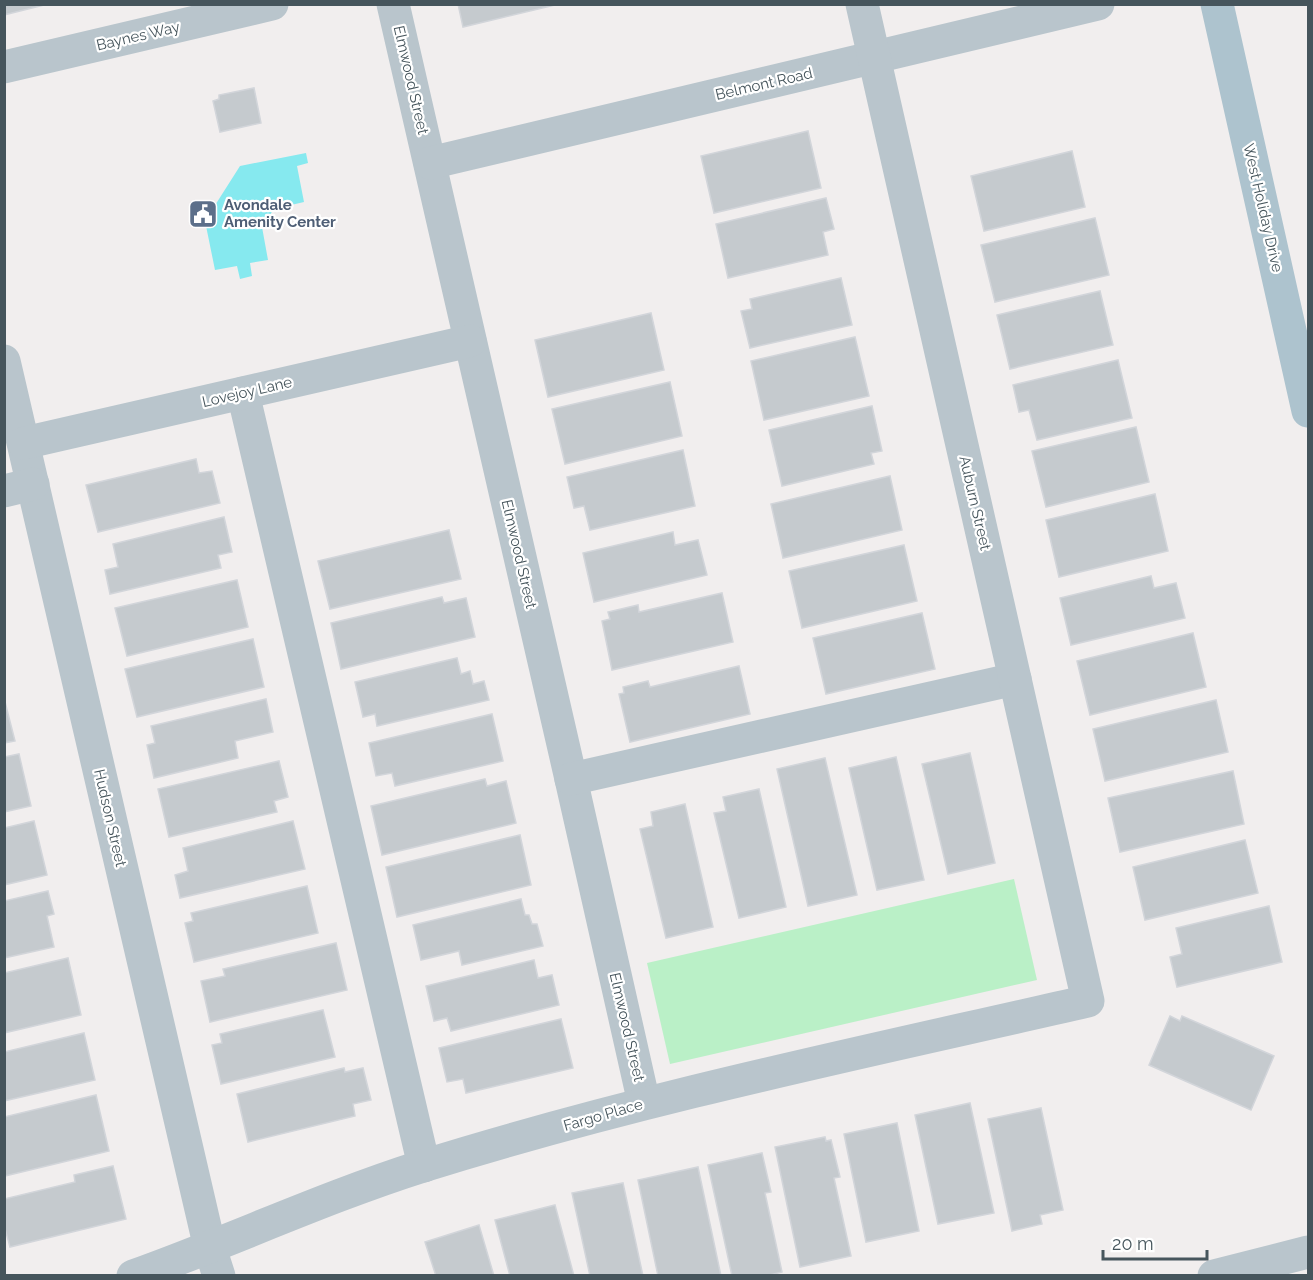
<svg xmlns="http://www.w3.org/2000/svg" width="1313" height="1280" font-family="Raleway,sans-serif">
<rect width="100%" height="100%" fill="#f1eeee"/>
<polygon fill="#baf0c7" points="1014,879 1037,980 670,1064 647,963"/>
<polygon fill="#86e9ef" points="306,153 308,163 297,166 304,202 274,209 262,227 268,260 250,263 252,276 240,279 237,266 215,270 205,221 240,166"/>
<g fill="#c5cace" stroke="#d2d5da" stroke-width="1.5">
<polygon points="4,4 48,4 4,15"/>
<polygon points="458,4 559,4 463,27"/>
<polygon points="254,88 261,123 220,132 213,101 219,99 219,95"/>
<polygon points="808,131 821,188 714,213 701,156"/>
<polygon points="1072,151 1085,207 984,231 971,176"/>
<polygon points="826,198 834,229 823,232 828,255 728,278 716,224"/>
<polygon points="1095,218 1109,275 995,302 981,245"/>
<polygon points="841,278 852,325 750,348 741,311 752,309 750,299"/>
<polygon points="1100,291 1113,345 1010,369 997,315"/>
<polygon points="651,313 664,370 548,397 535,340"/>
<polygon points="855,337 869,396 764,420 751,361"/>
<polygon points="1118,360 1132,418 1037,440 1029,410 1019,412 1013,385"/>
<polygon points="670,382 682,436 565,464 552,409"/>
<polygon points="872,406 882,451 871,453 874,464 782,486 769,430"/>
<polygon points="1136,427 1149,482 1046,507 1032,451"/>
<polygon points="683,450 695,506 590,530 584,506 574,508 567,477"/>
<polygon points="196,459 199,473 212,471 220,503 98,532 86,485"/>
<polygon points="890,476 902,530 783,558 771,504"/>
<polygon points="1155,494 1168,551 1059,577 1046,520"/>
<polygon points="224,517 232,552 218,555 221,568 110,594 105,570 118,567 113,544"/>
<polygon points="449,530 461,579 330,609 318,561"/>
<polygon points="673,532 675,545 698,540 707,575 594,602 583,553"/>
<polygon points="904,545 917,601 802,628 789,571"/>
<polygon points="1151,576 1154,588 1176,583 1185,618 1071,645 1060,598"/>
<polygon points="237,580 248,627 127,656 115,608"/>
<polygon points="722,593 733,642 612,670 602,621 610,619 608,612 638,605 639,612"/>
<polygon points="442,597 444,603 466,598 475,637 341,669 331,623"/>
<polygon points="922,613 935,669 826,694 813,638"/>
<polygon points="1193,633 1206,687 1090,715 1077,661"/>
<polygon points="253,639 264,687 137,717 125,669"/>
<polygon points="457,658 461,674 470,671 473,684 484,681 489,700 377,726 375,714 363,717 355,682"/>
<polygon points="739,666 750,714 630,742 619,694 624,693 623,687 648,681 650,687"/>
<polygon points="4,698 15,741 4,743"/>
<polygon points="266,699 273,732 235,741 238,758 154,778 147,745 155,743 151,726"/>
<polygon points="1216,700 1228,752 1105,781 1093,729"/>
<polygon points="492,714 503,761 395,786 392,773 376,776 369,743"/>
<polygon points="970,753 995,863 948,874 922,764"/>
<polygon points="19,754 31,806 4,812 4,757"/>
<polygon points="896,757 924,880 877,890 849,768"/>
<polygon points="825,758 857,895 808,906 777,769"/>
<polygon points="279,761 288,797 274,801 277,812 169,837 158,789"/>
<polygon points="1233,771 1244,824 1120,852 1108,798"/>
<polygon points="485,779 487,786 506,781 516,823 382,855 371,806"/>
<polygon points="759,789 786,907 739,918 714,813 726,811 723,797"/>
<polygon points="685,804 713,927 666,938 640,829 653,826 651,812"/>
<polygon points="34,821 47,875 4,885 4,828"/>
<polygon points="293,821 305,869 180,898 175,875 188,871 183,848"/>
<polygon points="520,835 531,885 397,917 386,867"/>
<polygon points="1245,840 1258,893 1145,920 1133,867"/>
<polygon points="307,886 318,933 194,962 185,923 193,921 191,913"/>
<polygon points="48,891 54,914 47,916 54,947 4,958 4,901"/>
<polygon points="521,899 525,915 529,915 532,924 537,924 543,946 462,965 459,951 421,960 413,925"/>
<polygon points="1269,906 1282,962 1177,987 1170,957 1182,954 1176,928"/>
<polygon points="336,943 347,990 210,1022 201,981 225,976 223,969"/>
<polygon points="68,958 81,1015 4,1033 4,973"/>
<polygon points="534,960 538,978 552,975 559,1005 451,1031 447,1018 434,1021 426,986"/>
<polygon points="323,1010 335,1057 221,1084 212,1045 222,1043 220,1034"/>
<polygon points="1170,1016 1180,1021 1182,1016 1274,1056 1251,1110 1149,1065"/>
<polygon points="561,1019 573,1068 466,1093 463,1079 447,1082 439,1048"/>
<polygon points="84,1033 95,1080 4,1101 4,1052"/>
<polygon points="344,1068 345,1072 363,1068 371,1100 353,1104 355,1116 248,1142 237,1094"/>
<polygon points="96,1095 109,1151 5,1176 4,1117"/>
<polygon points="970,1103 994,1213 938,1224 915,1115"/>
<polygon points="1041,1108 1063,1210 1040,1215 1042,1224 1012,1231 988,1119"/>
<polygon points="897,1123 919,1231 866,1242 844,1134"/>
<polygon points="825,1137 826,1141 831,1140 840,1177 834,1178 851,1256 800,1267 775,1147"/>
<polygon points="762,1153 771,1192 765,1193 782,1272 766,1276 732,1276 708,1165"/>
<polygon points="113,1166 126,1219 10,1247 4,1225 4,1199 75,1182 74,1175"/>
<polygon points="698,1167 721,1276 658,1276 638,1180"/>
<polygon points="623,1183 643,1276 590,1276 572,1193"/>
<polygon points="555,1205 574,1276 510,1276 495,1220"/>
<polygon points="479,1225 494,1276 436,1276 425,1242"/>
</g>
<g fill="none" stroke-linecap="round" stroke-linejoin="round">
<g stroke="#b9c5cc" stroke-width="33">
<polyline points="393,4 571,779 644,1103"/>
<polyline points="4,67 272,4"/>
<polyline points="430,163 1098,4"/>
<polyline points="4,361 210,1248 219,1276"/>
<polyline points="243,393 424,1166"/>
<polyline points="24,443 470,341"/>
<polyline points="4,491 33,484"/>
<polyline points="571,779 1015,679"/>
<path d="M133 1276C231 1241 325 1197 423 1166 641 1098 865 1052 1088 1001L862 4"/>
<polyline points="1214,1276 1308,1252"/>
</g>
<polyline stroke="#adc3ce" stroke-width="33" points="1217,4 1308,411"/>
</g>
<defs>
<g id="civic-square" transform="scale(1.5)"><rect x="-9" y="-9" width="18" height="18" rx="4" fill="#5c6f8a" stroke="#fff"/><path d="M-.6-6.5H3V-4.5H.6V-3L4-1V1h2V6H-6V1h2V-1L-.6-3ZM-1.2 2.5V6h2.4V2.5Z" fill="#fff"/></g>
</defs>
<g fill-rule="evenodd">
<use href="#civic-square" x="203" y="214"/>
</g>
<g text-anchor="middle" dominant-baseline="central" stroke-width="4.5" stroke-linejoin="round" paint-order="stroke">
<g font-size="15" fill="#46555c" stroke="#fff">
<text transform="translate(138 36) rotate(-13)">Baynes Way</text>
<text transform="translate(411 80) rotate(77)">Elmwood Street</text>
<text transform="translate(764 84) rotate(-13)">Belmont Road</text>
<text transform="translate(1263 208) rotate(77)">West Holiday Drive</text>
<text transform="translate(247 392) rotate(-13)">Lovejoy Lane</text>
<text transform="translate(975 503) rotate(77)">Auburn Street</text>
<text transform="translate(519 554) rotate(77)">Elmwood Street</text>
<text transform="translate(110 818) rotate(77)">Hudson Street</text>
<text transform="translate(627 1027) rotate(77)">Elmwood Street</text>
<text transform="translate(603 1115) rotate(-16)">Fargo Place</text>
</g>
<g font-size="15" font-weight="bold" fill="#4e5e75" stroke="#fff" text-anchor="start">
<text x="224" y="205">Avondale<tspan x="224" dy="17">Amenity Center</tspan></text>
</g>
</g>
<rect width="1313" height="1280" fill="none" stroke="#46555c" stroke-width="12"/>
<path d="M1103 1250v9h104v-9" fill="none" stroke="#46555c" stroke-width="3"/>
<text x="1112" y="1250" font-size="18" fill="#46555c" stroke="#ffffff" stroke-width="4.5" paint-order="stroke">20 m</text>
</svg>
